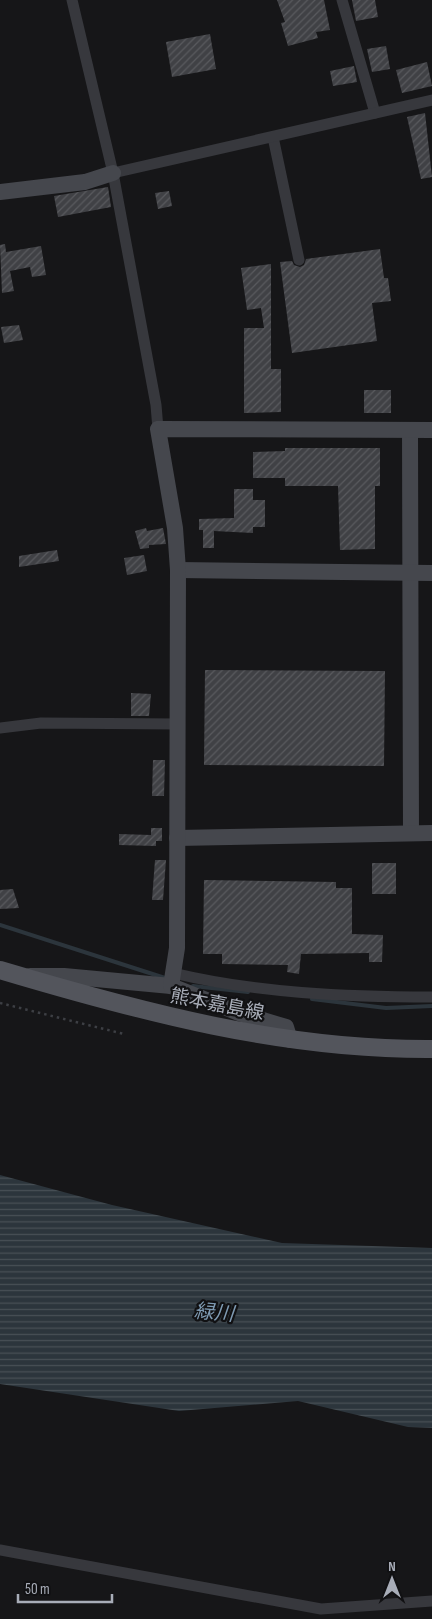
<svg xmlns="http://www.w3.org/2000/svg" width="432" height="1619" font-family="'Sofia Sans Condensed','Noto Sans JP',sans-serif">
<defs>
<pattern id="water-rules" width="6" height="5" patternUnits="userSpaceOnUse" patternTransform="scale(1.25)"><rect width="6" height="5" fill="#2c353c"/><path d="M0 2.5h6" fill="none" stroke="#485056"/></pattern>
<pattern id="building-hatch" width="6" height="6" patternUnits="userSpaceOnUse" patternTransform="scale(1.25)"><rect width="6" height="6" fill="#404145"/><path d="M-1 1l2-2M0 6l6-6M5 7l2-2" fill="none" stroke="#595a5e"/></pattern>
</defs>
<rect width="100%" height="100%" fill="#161618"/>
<polygon fill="url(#water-rules)" points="0,1175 112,1205 282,1243 432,1248 432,1428 408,1427 298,1401 179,1411 0,1384"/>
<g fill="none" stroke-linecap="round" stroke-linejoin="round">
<g stroke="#2c353c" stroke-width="4">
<polyline points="0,925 165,978"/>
<polyline points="193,986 248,992"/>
<polyline points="312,999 386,1008 432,1006"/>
</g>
</g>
<g fill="url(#building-hatch)">
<polygon points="277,0 324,0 330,30 316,32 318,38 288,46 281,23 285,22"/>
<polygon points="352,0 375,0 378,17 356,21"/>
<polygon points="210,34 216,69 172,77 166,42"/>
<polygon points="386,46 390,69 372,72 367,49"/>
<polygon points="427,62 432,86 402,93 396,70"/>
<polygon points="354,66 357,82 333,86 330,71"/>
<polygon points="425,113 432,177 421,179 407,117"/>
<polygon points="108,187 111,207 58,217 54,196"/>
<polygon points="169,191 172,206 158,209 155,193"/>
<polygon points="5,244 6,252 41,246 46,275 32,277 30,267 10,271 14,291 2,293 0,245"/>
<polygon points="380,249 384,278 388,278 391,301 372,303 377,341 292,353 280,262 292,261 294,265 300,267 304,265 306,259"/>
<polygon points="271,264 271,369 281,369 281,412 244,413 244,328 264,328 261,308 247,310 241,268"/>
<polygon points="19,325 23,340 4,343 1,327"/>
<rect x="364" y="390" width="27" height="23"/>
<polygon points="285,448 380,448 380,486 375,486 375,549 340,550 338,486 285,486 285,478 253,478 253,452 285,451"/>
<polygon points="234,489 253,489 253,500 265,500 265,527 253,527 253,533 214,531 214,548 203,548 203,530 199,530 199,519 234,518"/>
<polygon points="146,528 147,531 163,528 166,544 149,545 149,548 140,549 135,531"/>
<polygon points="57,550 59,561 19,567 19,556"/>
<polygon points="144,555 147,571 127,575 124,558"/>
<polygon points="205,670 385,671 384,766 204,765"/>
<polygon points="131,693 151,694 149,716 131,716"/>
<polygon points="153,760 165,760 164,796 152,796"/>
<polygon points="151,828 162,828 162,841 156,841 156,846 119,845 119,834 151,835"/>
<polygon points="155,860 166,860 163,900 152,900"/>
<rect x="372" y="863" width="24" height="31"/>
<polygon points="204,880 336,882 336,888 352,888 352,934 383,935 382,962 369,962 369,953 301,954 299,974 287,972 288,965 222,964 222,954 203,954"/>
<polygon points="13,889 19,908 0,909 0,890"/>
</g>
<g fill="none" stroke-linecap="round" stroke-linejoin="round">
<polyline stroke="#3d3f44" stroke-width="2.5" stroke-dasharray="2.5 4" stroke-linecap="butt" points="0,1003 124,1034"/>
<g stroke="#37383d" stroke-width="11">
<polyline points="72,0 113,173 156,405 158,429"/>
<polyline points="342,0 375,113"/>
<polyline points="273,137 299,260"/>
<polyline points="113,173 432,100"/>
<polyline points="0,728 41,723 178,724"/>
<path d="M173 973C257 993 346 997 432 997"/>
<polyline points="0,1550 321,1609 432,1601"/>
</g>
<g stroke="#45474d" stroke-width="16">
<polyline points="0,192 85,182 113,173"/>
<polyline points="410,430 411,833"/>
<polyline points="178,570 432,573"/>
<polyline points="177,838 432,833"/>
<polyline points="30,976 64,976 171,986 239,1013 286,1027 290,1040"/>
<polyline points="171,986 177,948 178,570 175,528 158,429 432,430"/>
</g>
<path stroke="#53555c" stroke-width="18" d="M0 970C141 1012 283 1050 432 1049"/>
</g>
<g text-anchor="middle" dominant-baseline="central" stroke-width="4.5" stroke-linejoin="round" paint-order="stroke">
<g font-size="19" fill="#a8adb8" stroke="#111113">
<text transform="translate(217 1005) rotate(11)">熊本嘉島線</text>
</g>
<g font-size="20" font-style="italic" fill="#7f9bb3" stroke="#111113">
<text transform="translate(214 1313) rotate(5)">緑川</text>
</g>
</g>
<g transform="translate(392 1579)" stroke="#111113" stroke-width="4" paint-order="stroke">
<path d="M0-4L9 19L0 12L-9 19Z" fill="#a8adb8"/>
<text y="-8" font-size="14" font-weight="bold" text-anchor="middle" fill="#a8adb8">N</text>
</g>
<path d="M18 1594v8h94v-8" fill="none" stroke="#a8adb8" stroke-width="2.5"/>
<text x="25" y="1594" font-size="15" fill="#a8adb8" stroke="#111113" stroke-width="4" paint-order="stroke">50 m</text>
</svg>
